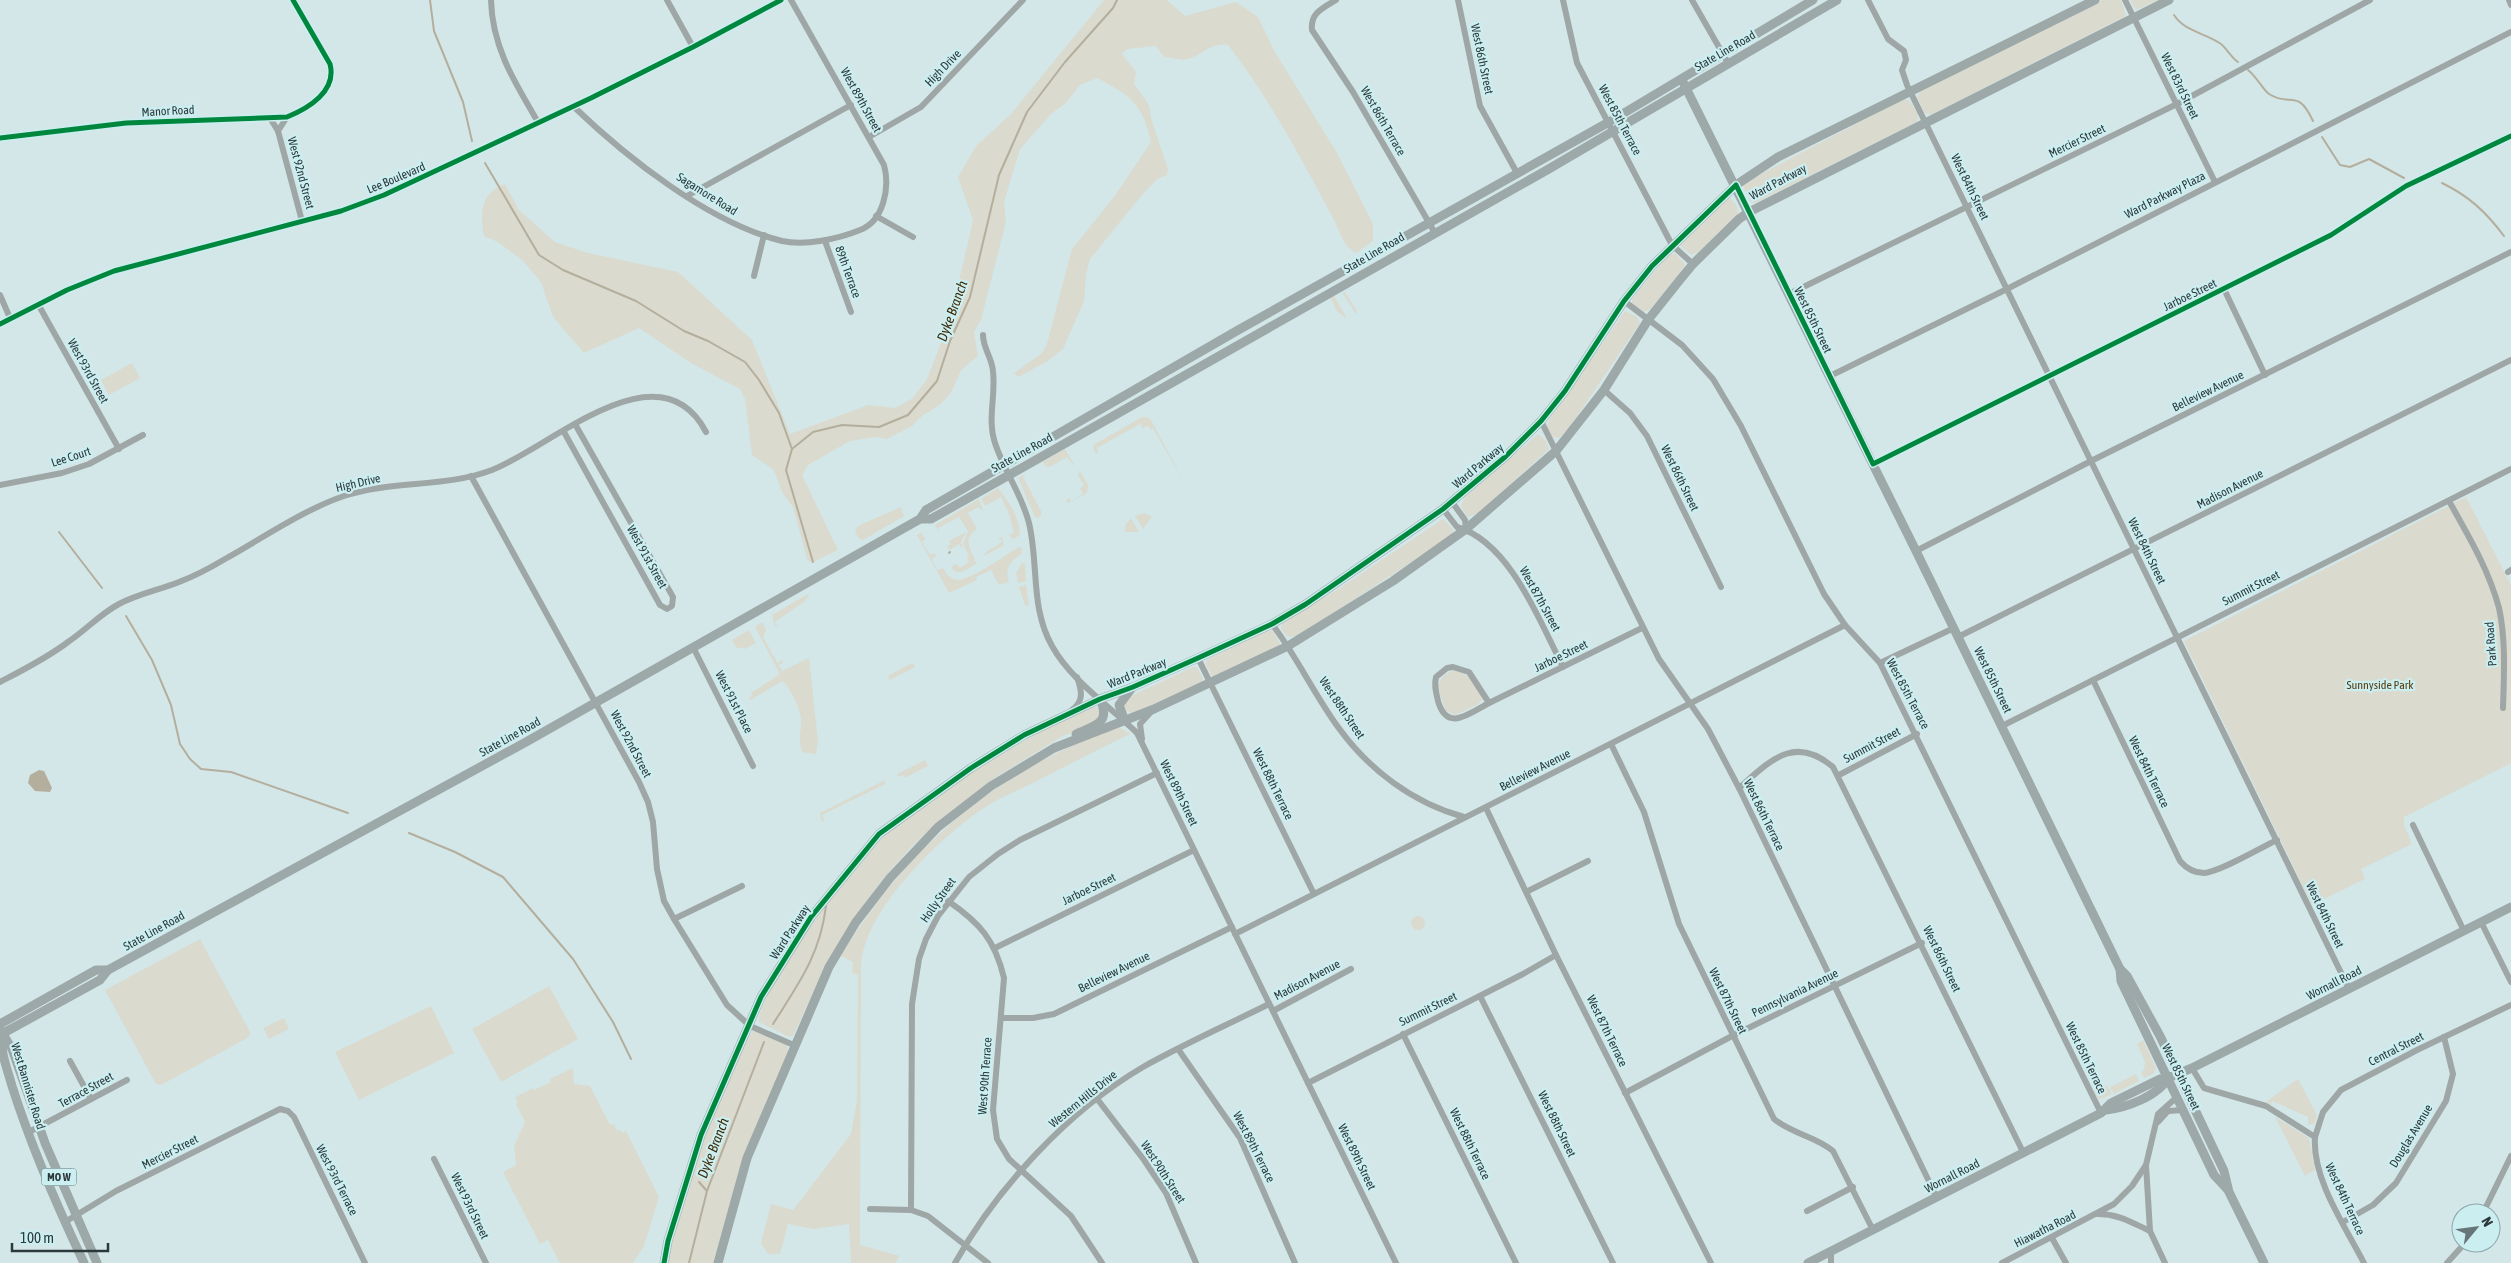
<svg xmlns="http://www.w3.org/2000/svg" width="2511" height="1263" font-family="'Asap Condensed',sans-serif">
<rect width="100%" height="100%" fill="#d3e7e9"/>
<g fill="#dadace">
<path d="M1104 0H1167L1185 16 1236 2 1258 17 1275 52 1337 153 1373 224V241L1356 253C1342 246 1340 230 1332 216 1300 157 1270 99 1228 45 1208 43 1205 54 1188 59 1181 61 1172 58 1164 57L1156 46 1127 49 1122 54 1136 72 1134 84 1149 105 1152 122 1168 169 1167 175 1156 180 1142 195 1090 259 1086 274 1084 301 1063 349 1048 361 1018 377 1014 373 1042 353 1047 344 1072 249 1114 197 1151 142C1143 104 1130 95 1097 78L1080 85 1066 103 1052 113 1020 149 1004 202 1006 222 981 320 974 332 978 356 961 370 951 393 941 404 922 416 912 426 887 439 876 437 850 441 808 465 802 475 838 550 811 563 807 559 793 507 783 494 774 470 752 455 745 399 740 389 691 363 639 328 584 353 553 317 541 282 523 261 498 242 484 236C480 213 480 193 505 184L519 210 555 242 588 253 678 272 752 340 790 434 868 405 895 408 913 398 927 379 942 340 948 310 960 277 973 220 958 177 976 146 1010 115Z"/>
<polygon points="2102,0 2121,0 2126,16 1930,115 1924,112 1917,97 1920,91"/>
<polygon points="2130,0 2158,0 2136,10"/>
<polygon points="1903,99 1910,101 1918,115 1917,122 1755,203 1751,202 1743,186 1746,182"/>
<polygon points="1729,197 1737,206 1738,214 1698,252 1691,255 1681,246 1680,243"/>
<polygon points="1675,253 1684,263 1685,266 1651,309 1644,312 1632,303 1632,299 1667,256"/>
<polygon points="1344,291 1357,311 1356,314 1343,294"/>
<polygon points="1334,296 1346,316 1346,318 1337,311 1330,297"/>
<polygon points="1625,311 1637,317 1640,323 1569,428 1559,438 1552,437 1547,427 1550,418"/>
<polygon points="132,363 140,378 109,395 101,380"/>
<polygon points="1142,417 1147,417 1151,420 1184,482 1154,430 1153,428 1151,430 1148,426 1143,428 1140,424 1097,448 1098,453 1095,453 1093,447 1095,444"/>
<polygon points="1538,434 1546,441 1549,449 1479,513 1467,517 1461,506 1465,497"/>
<polygon points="1065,449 1076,468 1067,457 1050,467 1045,466 1043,462"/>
<polygon points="1080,471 1088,485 1087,493 1068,503 1066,500 1069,498 1071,501 1083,494 1080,488 1084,486 1078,475"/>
<polygon points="1026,473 1023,477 1041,511 1041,516 1038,518 1035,517 1019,480 1018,478"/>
<path d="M998 488C1009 502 1019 516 1020 535L1013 539 1009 535 1014 533 1009 514 1001 497 985 506 981 499Z"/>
<polygon points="2466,497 2511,585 2511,763 2404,817 2404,825 2412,844 2361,869 2365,879 2312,905 2184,641"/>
<path d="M979 499 983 511 978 507 968 513 977 529C960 540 973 550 976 564L962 572H956L952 569V566L957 564 960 568 969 562 967 558 969 556 963 544 968 531 959 517 938 528 940 534 935 525Z"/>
<polygon points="901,507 904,516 863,540 858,538 855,530 858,526"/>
<polygon points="1145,513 1152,517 1143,529 1135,516"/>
<polygon points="1131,518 1139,532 1125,532 1125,525"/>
<polygon points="1443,519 1453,529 1452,534 1435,547 1297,636 1288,637 1281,629 1282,622 1337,590"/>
<path d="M923 532 922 535 926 539 922 542 930 555 935 553 936 556 932 559 937 570 943 568C946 574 950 579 957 580 970 581 1007 554 1019 547H1021L1022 554C1011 560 1004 568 1009 582L999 585 991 570 976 577 977 580 949 593 917 535Z"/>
<polygon points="966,532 961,542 963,550 959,544 949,550 947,546 951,544 949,541"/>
<path d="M1002 537 1004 545 984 556C985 549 997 548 1002 541L998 538Z"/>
<polygon points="1022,563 1025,564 1026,581 1018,583 1016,573"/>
<polygon points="1026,585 1029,605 1027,606 1025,605 1019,587"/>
<polygon points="810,593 805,601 776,621 775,624 779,626 775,626 772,615"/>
<path d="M762 622 766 630 763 637 777 662 779 663 782 659 783 663 779 665 782 671 809 658 818 741 816 754 802 752C798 740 801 731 801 719 801 710 789 685 782 681L751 700 749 699 752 695 751 693 780 674 755 627Z"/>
<polygon points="749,630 756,643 745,649 741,647 737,649 732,640"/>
<polygon points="1273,630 1280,644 1277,648 1215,677 1211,675 1205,663 1208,659 1266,631"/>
<polygon points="912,663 915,667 890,680 888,676"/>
<polygon points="1193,667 1197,667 1203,680 1202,684 1132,713 1124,710 1123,706 1129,697"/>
<path d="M1454 670C1469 673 1478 686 1482 700L1477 705 1455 715 1445 710 1438 686 1443 676Z"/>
<path d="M1097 707 1101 716 1094 724 1061 737 996 777 939 821 912 846 882 880 850 924 824 969 793 1036 789 1037 759 1022C757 1009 780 973 788 961 816 917 851 864 891 830 951 780 1019 741 1088 708Z"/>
<path d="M1119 727 1130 734C1097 750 1064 767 1031 784 1016 791 998 798 984 808 939 838 864 910 861 966L860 1245 900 1256 895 1263H851L849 1224 814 1229 788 1224 780 1254H768L761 1243 771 1204 793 1210 851 1134 857 1100 858 975 852 973 853 962 841 956C908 846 997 770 1119 727Z"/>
<polygon points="925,760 928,766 905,778 903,775 898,777 897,774"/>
<polygon points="885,780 885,784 822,815 825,822 821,820 820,813"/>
<circle cx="1418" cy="923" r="7"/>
<polygon points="200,939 250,1032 249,1037 161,1085 156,1084 105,990"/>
<polygon points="549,986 578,1039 501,1082 472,1029"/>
<polygon points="431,1006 454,1053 359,1100 335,1052"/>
<polygon points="284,1018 289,1029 269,1039 263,1028"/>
<path d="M754 1031 787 1045 788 1052 743 1164 713 1263H667C683 1184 716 1108 749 1036Z"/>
<polygon points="2143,1040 2156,1068 2153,1074 2144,1078 2141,1072 2144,1070 2145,1062 2137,1044"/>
<polygon points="573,1068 574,1084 590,1086 610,1125 614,1124 617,1131 620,1130 622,1133 626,1131 659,1197 644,1246 633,1263 560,1263 548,1240 540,1244 503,1172 516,1165 514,1146 525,1122 516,1104 518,1102 515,1097 533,1088 534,1090 551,1082 550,1079"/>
<polygon points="2136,1074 2139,1081 2114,1094 2110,1087"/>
<polygon points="2298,1079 2317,1115 2315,1123 2308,1125 2308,1117 2272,1101 2270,1106 2267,1101"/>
<polygon points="2107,1085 2112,1094 2099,1100 2094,1091"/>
<polygon points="2275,1117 2309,1138 2315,1170 2305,1176"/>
</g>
<polygon fill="#b4ae9d" points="39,770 44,771 52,788 50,792 35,791 28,783 30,775"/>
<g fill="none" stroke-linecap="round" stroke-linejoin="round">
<g stroke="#b4ae9d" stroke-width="2">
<polyline points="430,0 434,31 463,102 472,141"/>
<path d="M2174 15C2185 32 2206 33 2221 44 2227 49 2231 57 2238 62"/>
<path d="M2248 70C2257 77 2263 90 2269 94 2291 108 2297 87 2313 121"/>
<polyline points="2322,137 2340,165 2350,167 2369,159 2404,178"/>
<polyline points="485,163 539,255 563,270 636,301 684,331 708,341 745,362 759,380 779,413 792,449"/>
<path d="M2442 183C2469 196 2486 212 2504 236"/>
<polyline points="59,532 102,588"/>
<polyline points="949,553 950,552"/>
<polyline points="813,562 786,470 792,449 813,432 842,425 879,427 908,415 937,381 950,341 970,297 999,175 1027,112 1065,62 1113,8 1117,0"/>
<polyline points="126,616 152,660 171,705 180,744 190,759 201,769 231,772 348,813"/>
<polyline points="409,833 455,852 503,877 573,959 613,1022 631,1059"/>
<path d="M773 1024C799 983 820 955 826 906"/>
<polyline points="699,1182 707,1191"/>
<polyline points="689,1263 707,1191 764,1042"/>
</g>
<g stroke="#9ea6a6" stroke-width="6">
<path d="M491 0C492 47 515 83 538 122"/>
<polyline points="667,0 693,47"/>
<path d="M1336 0C1323 8 1310 13 1312 30L1353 92 1435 233"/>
<polyline points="1458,0 1480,106 1517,173"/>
<polyline points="1563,0 1577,63 1672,245 1693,264"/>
<polyline points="1692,0 1728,63"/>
<polyline points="1868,0 1888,39 1904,51 1906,60 1902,70 1907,85 2349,989"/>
<polyline points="2125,0 2215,182"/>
<polyline points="2509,0 2511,5"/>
<path d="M573 106C626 157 709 223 782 241 805 246 838 239 860 230 884 221 890 187 884 165L791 0"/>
<polyline points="270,118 278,131 302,221"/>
<polyline points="278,131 287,117"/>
<polyline points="869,137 921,107 1023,0"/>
<path d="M0 138 126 123 287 117C309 108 337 91 330 64L293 0"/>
<polyline points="687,196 851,105"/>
<polyline points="876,216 913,237"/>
<polyline points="825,241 851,312"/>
<polyline points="754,276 764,235"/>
<polyline points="2224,289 2265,375"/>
<polyline points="1789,294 2177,104 2370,0"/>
<polyline points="0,295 10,318"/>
<polyline points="1624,301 1682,345 1713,379 1741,426 1824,594 1845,625 1880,663 2101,1113"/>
<polyline points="38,304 119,449"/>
<polyline points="0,324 67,290 114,271 341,211 384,195 591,98 693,47 781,0"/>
<path d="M983 335C983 348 992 358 993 371 996 396 987 419 995 443 1004 471 1022 495 1029 523 1039 565 1030 607 1052 646 1071 680 1109 706 1137 733L1396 1263"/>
<polyline points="1830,376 2007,289 2511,32"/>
<polyline points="1604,390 1630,413 1647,436 1721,587"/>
<polyline points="1541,421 1659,659 1708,729 1739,788 1937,1198"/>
<polyline points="564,432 660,605 667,609 672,606 673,597 575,424"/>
<polyline points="1873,464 2331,235 2406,186 2511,136"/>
<polyline points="471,476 639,782 648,802 653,822 657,869 664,901 674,919 727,1005 750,1026 796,1046"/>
<polyline points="0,485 62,473 89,464 143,435"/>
<path d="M2449 501C2468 535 2489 570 2499 608 2506 640 2504 675 2503 708"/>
<polyline points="1452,502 1465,520 1466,529"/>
<path d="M1443 509 1457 527C1510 542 1540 622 1563 667"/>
<polyline points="1916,551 2091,461 2511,252"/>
<polyline points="2508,572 2511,570"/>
<path d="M1272 624C1297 657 1314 694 1338 727 1369 770 1413 803 1464 817"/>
<polyline points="1958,637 2511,360"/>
<polyline points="694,649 753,766"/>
<polyline points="1198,658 1314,894"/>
<polyline points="1880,663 1954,628"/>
<path d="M1453 667 1469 672 1489 703C1470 713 1447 733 1438 701 1436 692 1434 686 1436 677L1447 668Z"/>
<path d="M2093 680 2180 861C2186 868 2194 873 2204 873 2220 872 2260 848 2277 840"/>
<path d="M0 682C23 670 47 658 68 642 86 630 100 614 119 604 138 594 159 590 179 582 195 576 210 568 225 559 261 539 305 509 344 496 392 480 445 488 492 470 550 448 659 343 706 432"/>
<polyline points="1489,703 1642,628"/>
<path d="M1072 710C1084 701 1082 691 1077 677"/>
<polyline points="2002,726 2511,469"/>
<polyline points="1142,739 1140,724 1150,713"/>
<path d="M1611 744 1644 812 1679 924 1774 1119C1792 1134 1815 1136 1833 1151L1873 1230"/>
<polyline points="1839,775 1917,734"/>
<path d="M1739 788C1770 761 1794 734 1833 767L2024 1154"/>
<polyline points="1486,808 1556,955 1711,1263"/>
<polyline points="2413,825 2464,931"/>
<polyline points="1528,891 1588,861"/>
<path d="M948 901C980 923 995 940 1004 978L993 1110 997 1139 1009 1159 1071 1216 1102 1263"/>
<polyline points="674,919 742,886"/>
<polyline points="2481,922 2511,982"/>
<polyline points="1235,934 1845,625"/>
<polyline points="995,948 1194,850"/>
<polyline points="1480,996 1613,1263"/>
<polyline points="1273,1011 1351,969"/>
<polyline points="1001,1018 1033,1018 1054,1014 1232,927"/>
<polyline points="1403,1034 1516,1263"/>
<polyline points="1178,1049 1240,1138 1295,1263"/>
<polyline points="70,1061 91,1099"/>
<path d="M2192 1068 2204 1088 2266 1106 2315 1137C2312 1179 2345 1226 2364 1263"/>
<polyline points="1308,1083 1523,974 1556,955"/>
<polyline points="1625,1093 1732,1036 1922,943"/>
<polyline points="1098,1100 1144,1160 1166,1193 1196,1263"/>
<polyline points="2158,1122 2168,1111 2183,1110"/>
<polyline points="29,1132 127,1080"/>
<polyline points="2315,1137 2323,1112 2341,1090 2417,1050 2511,1005"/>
<polyline points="434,1159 486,1263"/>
<polyline points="2146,1165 2150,1231 2165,1263"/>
<polyline points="870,1209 911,1210 928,1216 988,1263"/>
<polyline points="911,1210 912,1004 919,959 926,939 938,916 969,877 998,854 1020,840 1157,773"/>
<polyline points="1807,1211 1853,1187"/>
<polyline points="2483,1213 2511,1156"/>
<path d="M2098 1214C2119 1214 2132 1223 2150 1231"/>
<polyline points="65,1222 116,1191 280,1109 288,1111 294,1117 365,1263"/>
<polyline points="2343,1222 2373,1205 2396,1183 2446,1101 2453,1074 2444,1037"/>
<polyline points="2052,1238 2066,1263"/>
<polyline points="1831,1252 1831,1263"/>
<path d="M955 1263C997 1188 1068 1111 1143 1067 1184 1044 1227 1025 1269 1004"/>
<polyline points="2002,1263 2114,1204 2132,1186 2146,1165 2158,1114 2177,1097"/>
<polyline points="2447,1263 2465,1243"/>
</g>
<g stroke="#9da8a9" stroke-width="9">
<polyline points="1682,80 1916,551 2120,969 2127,976 2160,1036 2224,1171 2229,1192 2264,1263"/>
<polyline points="920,519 926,510 1240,329 1609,122 1813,0"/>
<polyline points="1125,721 1119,705 1131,689"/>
<path d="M1076 734C1096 725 1111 723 1100 699"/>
<polyline points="2120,969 2121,981 2214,1175 2228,1190"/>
<polyline points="0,1024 96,970 108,970"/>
<polyline points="0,1029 12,1049 45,1143 97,1263"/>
<path d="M2 1034C0 1052 7 1068 12 1086 31 1146 57 1206 84 1263"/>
<polyline points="0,1035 100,980 108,970 526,742 920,519 931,519 1018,470 1547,170 1837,0"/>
<path d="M2106 1110C2126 1108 2158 1096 2168 1078"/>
<polyline points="664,1263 668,1241 701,1135 761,997 811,917 879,834 971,768 1024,735 1100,699 1133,687 1198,658 1272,624 1306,604 1443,509 1505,457 1541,421 1565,391 1624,301 1652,266 1736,185 1778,157 2095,0"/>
<polyline points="718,1263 747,1158 829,967 856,922 890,878 938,827 991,786 1054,748 1154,709 1288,646 1393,581 1466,529 1556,451 1604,390 1648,320 1679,281 1693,264 1739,219 1749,212 2169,0"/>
<polyline points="1808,1263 2101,1113 2111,1103 2160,1079 2168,1078 2192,1068 2511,907"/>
</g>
<g stroke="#cbeef1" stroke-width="8">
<g id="cycleway">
<path d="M0 138 126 123 287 117C309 108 337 91 330 64L293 0"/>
<polyline points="0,324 67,290 114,271 341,211 384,195 591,98 693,47 781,0"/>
<polyline points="664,1263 668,1241 701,1135 761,997 811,917 879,834 971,768 1024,735 1100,699 1133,687 1198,658 1272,624 1306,604 1443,509 1505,457 1541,421 1565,391 1624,301 1652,266 1736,185 1873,464 2331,235 2406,186 2511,136"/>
</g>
</g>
<use href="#cycleway" stroke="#00873e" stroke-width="5"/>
</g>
<g text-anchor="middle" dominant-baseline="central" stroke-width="4.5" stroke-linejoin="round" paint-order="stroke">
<rect fill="#cbeef1" stroke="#5c6f72" stroke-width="1" x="41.5" y="1168.5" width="35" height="17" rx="4"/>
<g font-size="11" font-weight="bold" fill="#2c393b">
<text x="59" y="1177">MO W</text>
</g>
<g font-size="12" fill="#2c393b" stroke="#cbeef1">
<text transform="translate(1725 51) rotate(-30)">State Line Road</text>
<text transform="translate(1482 59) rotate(78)">West 86th Street</text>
<text transform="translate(943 68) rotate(-46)">High Drive</text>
<text transform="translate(2180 86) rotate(64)">West 83rd Street</text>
<text transform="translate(861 100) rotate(61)">West 89th Street</text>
<text transform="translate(168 111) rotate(-3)">Manor Road</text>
<text transform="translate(1620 120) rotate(62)">West 85th Terrace</text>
<text transform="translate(1383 121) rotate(60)">West 86th Terrace</text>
<text transform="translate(2077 141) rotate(-26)">Mercier Street</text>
<text transform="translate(301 173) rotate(75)">West 92nd Street</text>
<text transform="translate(396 178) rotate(-23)">Lee Boulevard</text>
<text transform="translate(1778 182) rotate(-28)">Ward Parkway</text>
<text transform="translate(1970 187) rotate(64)">West 84th Street</text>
<text transform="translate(707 194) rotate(32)">Sagamore Road</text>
<text transform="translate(2165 195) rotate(-27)">Ward Parkway Plaza</text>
<text transform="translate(1374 253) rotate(-30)">State Line Road</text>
<text transform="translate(848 272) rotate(70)">89th Terrace</text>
<text transform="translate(2190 295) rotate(-26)">Jarboe Street</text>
<text transform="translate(1813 320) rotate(64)">West 85th Street</text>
<text transform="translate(88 371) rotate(61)">West 93rd Street</text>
<text transform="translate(2208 391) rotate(-26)">Belleview Avenue</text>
<text transform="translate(1022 453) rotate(-29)">State Line Road</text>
<text transform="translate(71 457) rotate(-18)">Lee Court</text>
<text transform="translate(1478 466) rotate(-40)">Ward Parkway</text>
<text transform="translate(1680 478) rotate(64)">West 86th Street</text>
<text transform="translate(358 483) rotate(-13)">High Drive</text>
<text transform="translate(2230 489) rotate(-27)">Madison Avenue</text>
<text transform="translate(2147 551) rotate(64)">West 84th Street</text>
<text transform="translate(647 557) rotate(61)">West 91st Street</text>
<text transform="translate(2251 588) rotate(-27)">Summit Street</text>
<text transform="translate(1540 599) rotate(61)">West 87th Street</text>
<text transform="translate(2491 644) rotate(-94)">Park Road</text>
<text transform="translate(1561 656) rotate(-26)">Jarboe Street</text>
<text transform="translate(1137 673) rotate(-22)">Ward Parkway</text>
<text transform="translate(1993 680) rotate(64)">West 85th Street</text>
<text transform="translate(1908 694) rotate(62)">West 85th Terrace</text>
<text transform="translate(734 702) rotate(63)">West 91st Place</text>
<text transform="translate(1342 708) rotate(56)">West 88th Street</text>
<text transform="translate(510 737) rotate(-29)">State Line Road</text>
<text transform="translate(631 744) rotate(62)">West 92nd Street</text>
<text transform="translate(1872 745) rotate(-28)">Summit Street</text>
<text transform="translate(1535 770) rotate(-27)">Belleview Avenue</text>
<text transform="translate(2149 772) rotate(64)">West 84th Terrace</text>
<text transform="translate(1273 784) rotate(64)">West 88th Terrace</text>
<text transform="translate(1179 793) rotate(64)">West 89th Street</text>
<text transform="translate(1764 815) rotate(64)">West 86th Terrace</text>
<text transform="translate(1089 889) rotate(-26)">Jarboe Street</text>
<text transform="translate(938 900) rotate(-55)">Holly Street</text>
<text transform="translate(2325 915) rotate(64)">West 84th Street</text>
<text transform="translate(154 931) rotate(-29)">State Line Road</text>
<text transform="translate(790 932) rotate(-57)">Ward Parkway</text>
<text transform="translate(1942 959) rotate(64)">West 86th Street</text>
<text transform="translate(1114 972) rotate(-26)">Belleview Avenue</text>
<text transform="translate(1307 980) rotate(-28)">Madison Avenue</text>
<text transform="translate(2334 983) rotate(-27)">Wornall Road</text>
<text transform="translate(1795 993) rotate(-26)">Pennsylvania Avenue</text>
<text transform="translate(1728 1001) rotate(64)">West 87th Street</text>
<text transform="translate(1428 1009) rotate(-26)">Summit Street</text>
<text transform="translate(1607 1031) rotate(64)">West 87th Terrace</text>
<text transform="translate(2396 1049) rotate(-27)">Central Street</text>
<text transform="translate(2086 1058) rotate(64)">West 85th Terrace</text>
<text transform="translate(985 1076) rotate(-86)">West 90th Terrace</text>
<text transform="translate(2181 1077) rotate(64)">West 85th Street</text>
<text transform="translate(28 1086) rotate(73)">West Bannister Road</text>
<text transform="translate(86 1090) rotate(-29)">Terrace Street</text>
<text transform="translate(1083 1099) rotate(-39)">Western Hills Drive</text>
<text transform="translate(1557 1124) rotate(64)">West 88th Street</text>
<text transform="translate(2411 1136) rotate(-59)">Douglas Avenue</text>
<text transform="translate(1470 1144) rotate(64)">West 88th Terrace</text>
<text transform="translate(1254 1147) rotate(63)">West 89th Terrace</text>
<text transform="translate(170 1152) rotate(-27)">Mercier Street</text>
<text transform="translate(1357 1157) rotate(64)">West 89th Street</text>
<text transform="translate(1163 1172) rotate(57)">West 90th Street</text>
<text transform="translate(1952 1176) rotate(-27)">Wornall Road</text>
<text transform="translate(337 1180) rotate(63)">West 93rd Terrace</text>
<text transform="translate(2345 1199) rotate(65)">West 84th Terrace</text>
<text transform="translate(470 1206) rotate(64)">West 93rd Street</text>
<text transform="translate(2045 1229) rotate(-27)">Hiawatha Road</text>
</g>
<g font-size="12" fill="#573d0e" stroke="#cbeef1">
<text x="2380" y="685">Sunnyside Park</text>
</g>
<g font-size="14" font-style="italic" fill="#3f2b07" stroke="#cbeef1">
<text transform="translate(952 311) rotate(-70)">Dyke Branch</text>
<text transform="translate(713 1148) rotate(-69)">Dyke Branch</text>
</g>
</g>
<g transform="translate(2476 1228) rotate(61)"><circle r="24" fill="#cbeef1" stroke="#8ba6a8"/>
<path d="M0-4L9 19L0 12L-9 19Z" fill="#667678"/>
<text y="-8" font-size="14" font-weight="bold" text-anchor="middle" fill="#2c393b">N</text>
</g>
<path d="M12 1243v8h96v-8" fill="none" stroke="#2c393b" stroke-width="2.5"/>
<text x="20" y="1243" font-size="15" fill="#2c393b" stroke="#cbeef1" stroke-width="4" paint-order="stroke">100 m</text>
</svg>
